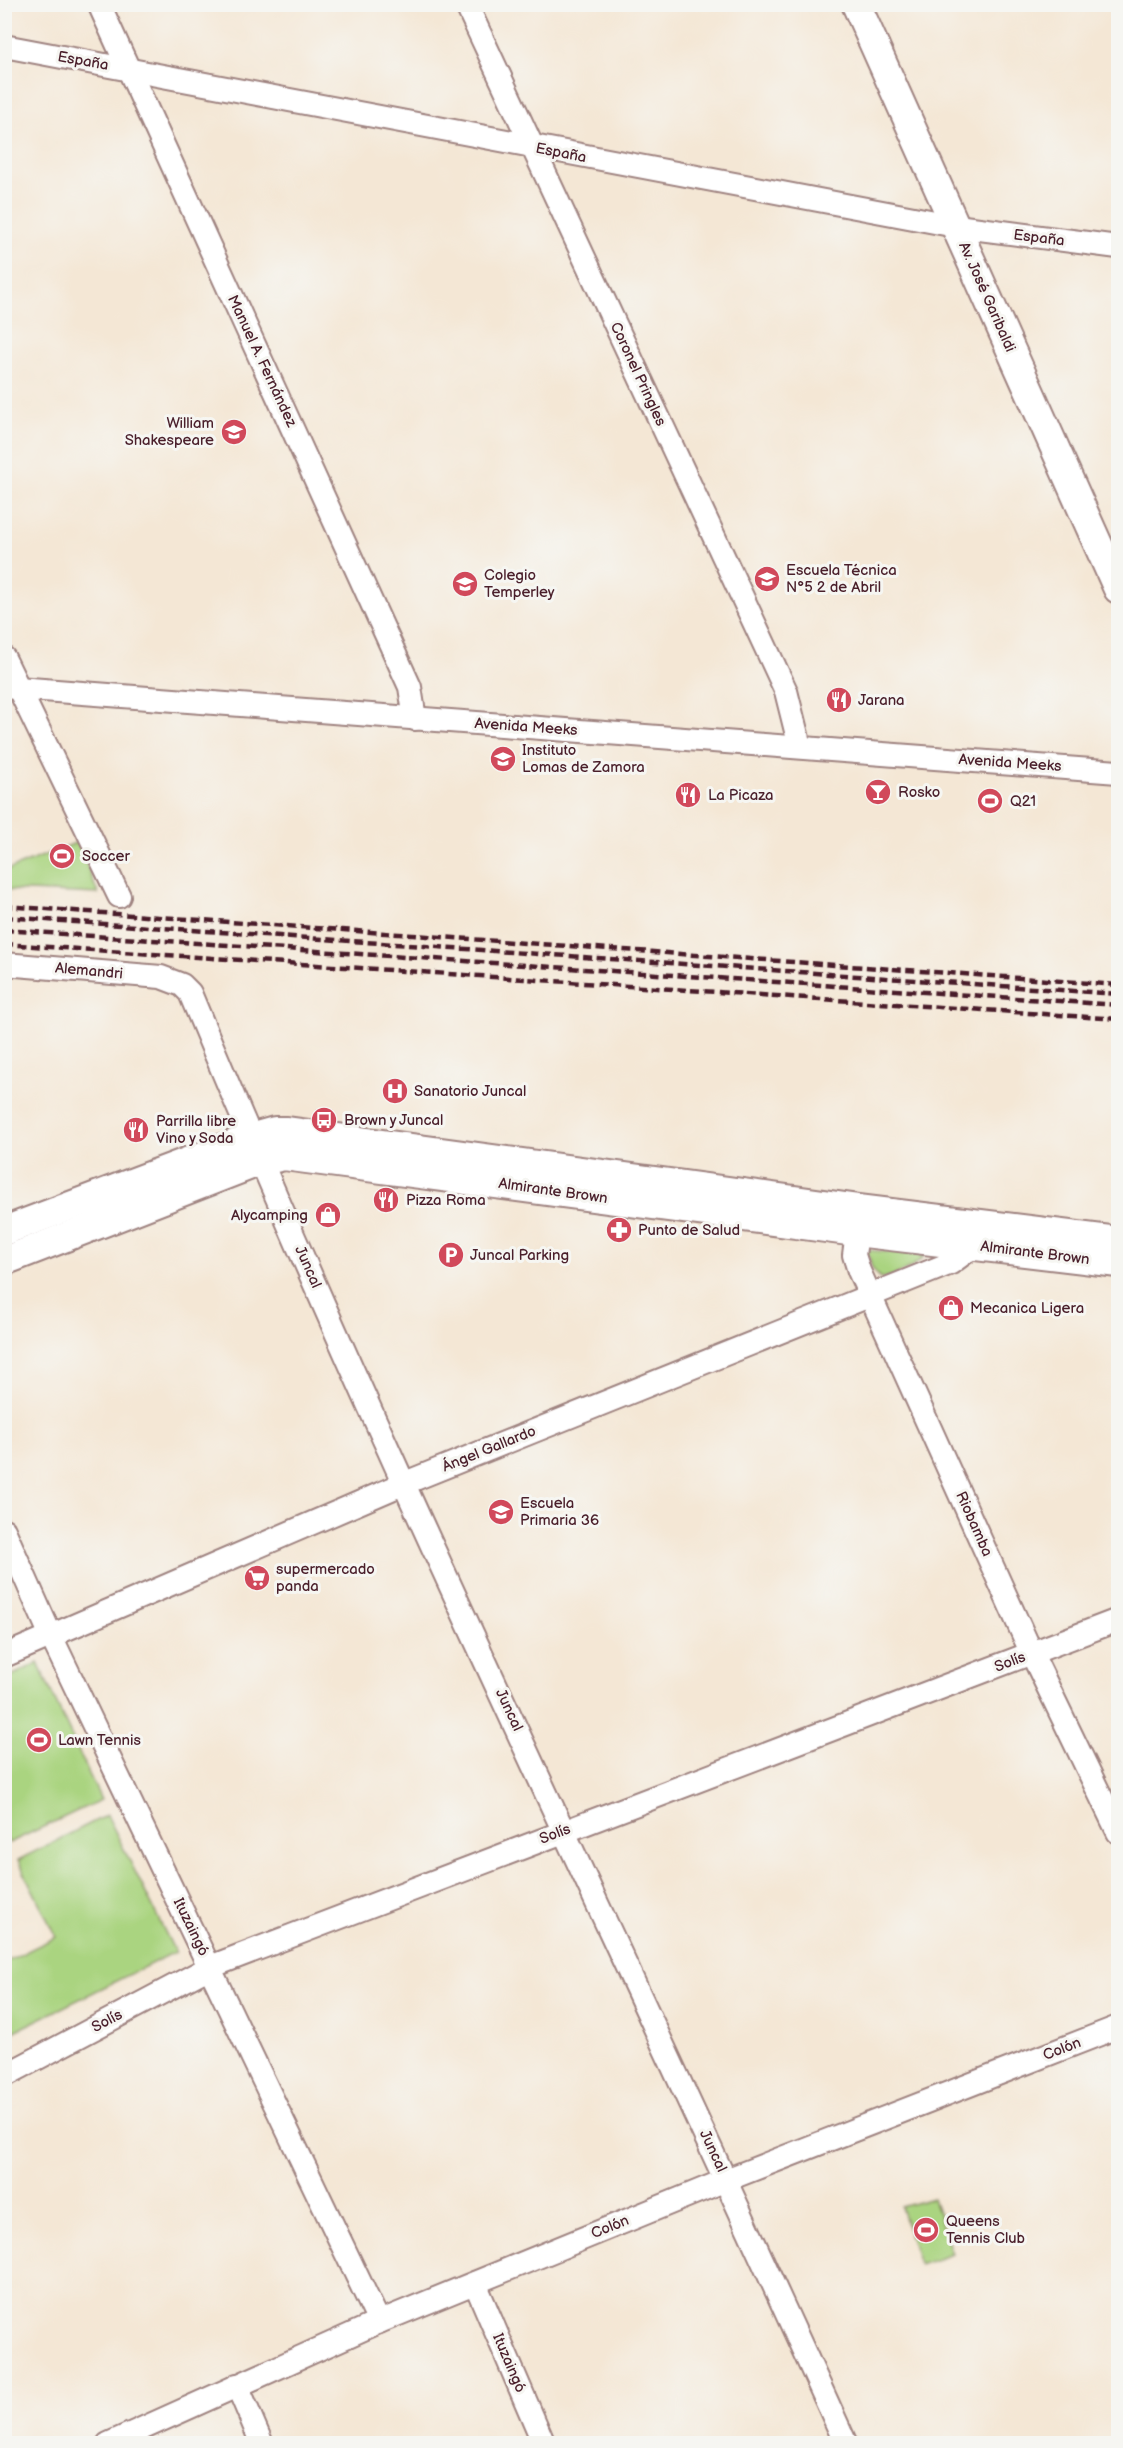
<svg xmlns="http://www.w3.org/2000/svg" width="1123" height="2448" font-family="'Balsamiq Sans',sans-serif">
<rect width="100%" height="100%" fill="#f6f6f2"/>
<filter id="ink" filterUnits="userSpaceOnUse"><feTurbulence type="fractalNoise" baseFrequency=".0167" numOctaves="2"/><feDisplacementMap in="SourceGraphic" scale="12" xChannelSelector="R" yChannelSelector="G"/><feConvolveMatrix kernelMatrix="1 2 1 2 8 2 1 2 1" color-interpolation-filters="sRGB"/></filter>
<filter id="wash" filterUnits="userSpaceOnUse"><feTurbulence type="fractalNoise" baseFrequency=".008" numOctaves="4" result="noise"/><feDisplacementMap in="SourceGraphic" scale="24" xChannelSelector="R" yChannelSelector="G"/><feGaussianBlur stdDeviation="1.35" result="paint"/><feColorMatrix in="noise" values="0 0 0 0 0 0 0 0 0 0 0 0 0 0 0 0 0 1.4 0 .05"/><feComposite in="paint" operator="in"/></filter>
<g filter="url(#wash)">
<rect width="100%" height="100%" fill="#f4e7d5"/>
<g fill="#aad480" stroke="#7a7a56" stroke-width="1.5">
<polygon points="78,842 98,894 5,890 5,871"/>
<path d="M867 1250 925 1255C916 1266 895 1278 880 1278L872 1268Z"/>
<polygon points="38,1663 101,1800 9,1843 4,1834 5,1679"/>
<polygon points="107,1815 175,1952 5,2036 5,1962 56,1937 18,1860"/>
<polygon points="933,2198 952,2254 919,2265 901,2207"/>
</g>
</g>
<g filter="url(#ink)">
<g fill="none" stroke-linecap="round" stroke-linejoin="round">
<g stroke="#9f8380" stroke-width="26">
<g id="minor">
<polyline points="99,4 410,687 415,719"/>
<polyline points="466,4 786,691 800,747"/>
<polyline points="4,46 956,226 1118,247"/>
<polyline points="4,658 119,896"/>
<polyline points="4,687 1118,772"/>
<path d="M4 964 161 977 182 985 190 993C393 1483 628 1960 846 2444"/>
<polyline points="859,1217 854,1255 859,1271 1032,1654 1118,1832"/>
<polyline points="4,1530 51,1636 379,2322"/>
<polyline points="4,1656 405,1483 951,1263 974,1246"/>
<polyline points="4,2076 210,1967 1118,1620"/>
<polyline points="475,2283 544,2444"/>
<polyline points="237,2385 262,2444"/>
<polyline points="108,2444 379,2322 726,2180 1118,2027"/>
</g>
</g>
<g stroke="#9f8380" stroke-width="32">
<g id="major">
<polyline points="856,4 1118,589"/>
<polyline points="4,1231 250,1138 275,1131 287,1131 860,1209 1118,1241"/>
<polyline points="4,1261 261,1161 284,1156 856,1232 1118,1263"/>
</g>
</g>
<use href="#minor" stroke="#fff" stroke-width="22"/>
<use href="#major" stroke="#fff" stroke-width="28"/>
<g stroke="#4a1f2b" stroke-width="4.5" stroke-dasharray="9 4.5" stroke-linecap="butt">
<polyline points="4,906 1118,985"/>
<polyline points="4,917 1118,994"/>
<polyline points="4,930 1118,1005"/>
<polyline points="4,944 1118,1019"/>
</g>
</g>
</g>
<defs>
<g id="school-disc" transform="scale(1.35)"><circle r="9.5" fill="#d1495b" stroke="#f6f6f2"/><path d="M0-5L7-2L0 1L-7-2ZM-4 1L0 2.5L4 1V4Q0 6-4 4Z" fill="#fff"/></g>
<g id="restaurant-disc" transform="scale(1.35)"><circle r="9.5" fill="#d1495b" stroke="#f6f6f2"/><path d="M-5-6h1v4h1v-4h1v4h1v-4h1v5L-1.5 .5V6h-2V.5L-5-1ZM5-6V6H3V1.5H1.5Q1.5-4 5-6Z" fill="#fff"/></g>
<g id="bar-disc" transform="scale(1.35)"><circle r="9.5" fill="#d1495b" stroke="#f6f6f2"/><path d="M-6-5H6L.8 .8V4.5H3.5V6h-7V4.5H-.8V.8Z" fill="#fff"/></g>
<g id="stadium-disc" transform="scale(1.35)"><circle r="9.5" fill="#d1495b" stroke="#f6f6f2"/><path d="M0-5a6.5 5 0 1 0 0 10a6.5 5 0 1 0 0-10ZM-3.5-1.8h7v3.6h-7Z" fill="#fff"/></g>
<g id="hospital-disc" transform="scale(1.35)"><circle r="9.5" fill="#d1495b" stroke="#f6f6f2"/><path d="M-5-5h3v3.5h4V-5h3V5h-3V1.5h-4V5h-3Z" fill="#fff"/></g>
<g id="bus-disc" transform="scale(1.35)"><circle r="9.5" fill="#d1495b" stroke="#f6f6f2"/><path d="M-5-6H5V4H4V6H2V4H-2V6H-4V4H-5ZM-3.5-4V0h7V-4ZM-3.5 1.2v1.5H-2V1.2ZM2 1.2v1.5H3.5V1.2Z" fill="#fff"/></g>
<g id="shop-disc" transform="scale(1.35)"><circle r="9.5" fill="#d1495b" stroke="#f6f6f2"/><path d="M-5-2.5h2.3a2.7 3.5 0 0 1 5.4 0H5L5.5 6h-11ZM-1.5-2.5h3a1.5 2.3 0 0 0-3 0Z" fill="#fff"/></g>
<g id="pharmacy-disc" transform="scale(1.35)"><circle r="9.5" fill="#d1495b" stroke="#f6f6f2"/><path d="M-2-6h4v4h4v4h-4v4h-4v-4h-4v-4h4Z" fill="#fff"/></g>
<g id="parking-disc" transform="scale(1.35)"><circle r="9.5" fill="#d1495b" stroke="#f6f6f2"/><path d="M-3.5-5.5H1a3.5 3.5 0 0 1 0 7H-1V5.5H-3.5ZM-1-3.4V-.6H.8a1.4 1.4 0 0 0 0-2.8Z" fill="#fff"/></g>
<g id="supermarket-disc" transform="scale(1.35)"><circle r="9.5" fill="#d1495b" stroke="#f6f6f2"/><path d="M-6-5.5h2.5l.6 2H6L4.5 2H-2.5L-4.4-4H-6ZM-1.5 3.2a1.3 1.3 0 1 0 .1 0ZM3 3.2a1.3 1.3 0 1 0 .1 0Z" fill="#fff"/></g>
</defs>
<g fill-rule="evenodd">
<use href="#school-disc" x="234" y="432"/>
<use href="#school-disc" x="767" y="579"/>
<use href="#school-disc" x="465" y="584"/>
<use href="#restaurant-disc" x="839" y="700"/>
<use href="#school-disc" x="503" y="759"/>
<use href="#bar-disc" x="878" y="792"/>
<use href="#restaurant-disc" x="688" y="795"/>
<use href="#stadium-disc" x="990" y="801"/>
<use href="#stadium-disc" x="62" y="856"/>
<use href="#hospital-disc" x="395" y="1091"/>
<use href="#bus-disc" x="324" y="1120"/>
<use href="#restaurant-disc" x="136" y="1130"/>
<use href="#restaurant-disc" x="386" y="1200"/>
<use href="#shop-disc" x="328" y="1215"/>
<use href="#pharmacy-disc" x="619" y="1230"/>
<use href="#parking-disc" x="451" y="1255"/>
<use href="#shop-disc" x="951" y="1308"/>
<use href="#school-disc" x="501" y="1512"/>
<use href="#supermarket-disc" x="257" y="1578"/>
<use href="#stadium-disc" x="39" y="1740"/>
<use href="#stadium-disc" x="926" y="2230"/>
</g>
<g text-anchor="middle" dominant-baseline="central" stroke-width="6" stroke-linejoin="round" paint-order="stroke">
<g font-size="15" fill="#4a1f2b" stroke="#f6f6f2">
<text transform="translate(83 61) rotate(10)">España</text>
<text transform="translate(561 153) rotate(11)">España</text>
<text transform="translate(1039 238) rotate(7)">España</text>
<text transform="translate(987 297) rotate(66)">Av. José Garibaldi</text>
<text transform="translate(262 361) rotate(65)">Manuel A. Fernández</text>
<text transform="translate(638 374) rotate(65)">Coronel Pringles</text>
<text transform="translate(526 727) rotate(4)">Avenida Meeks</text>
<text transform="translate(1010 763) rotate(4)">Avenida Meeks</text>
<text transform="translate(89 971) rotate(5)">Alemandri</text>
<text transform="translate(553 1191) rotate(8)">Almirante Brown</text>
<text transform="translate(1035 1253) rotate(7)">Almirante Brown</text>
<text transform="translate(308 1267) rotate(66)">Juncal</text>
<text transform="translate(489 1449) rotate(-22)">Ángel Gallardo</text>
<text transform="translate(974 1524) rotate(66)">Riobamba</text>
<text transform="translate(1010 1662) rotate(-21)">Solís</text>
<text transform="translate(509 1710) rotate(65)">Juncal</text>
<text transform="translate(555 1834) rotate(-21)">Solís</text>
<text transform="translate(191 1927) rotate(64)">Ituzaingó</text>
<text transform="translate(107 2021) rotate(-28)">Solís</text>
<text transform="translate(1062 2049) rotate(-21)">Colón</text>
<text transform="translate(713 2151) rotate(65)">Juncal</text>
<text transform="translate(610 2227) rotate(-22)">Colón</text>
<text transform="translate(509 2363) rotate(67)">Ituzaingó</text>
</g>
<g font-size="15" fill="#4a1f2b" stroke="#f6f6f2" text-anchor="start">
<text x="214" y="423" text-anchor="end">William<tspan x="214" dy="17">Shakespeare</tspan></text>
<text x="786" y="570">Escuela Técnica<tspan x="786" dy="17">N°5 2 de Abril</tspan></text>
<text x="484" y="575">Colegio<tspan x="484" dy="17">Temperley</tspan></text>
<text x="858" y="700">Jarana</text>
<text x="522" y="750">Instituto<tspan x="522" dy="17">Lomas de Zamora</tspan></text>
<text x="898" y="792">Rosko</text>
<text x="708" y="795">La Picaza</text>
<text x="1010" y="801">Q21</text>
<text x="82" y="856">Soccer</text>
<text x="414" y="1091">Sanatorio Juncal</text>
<text x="344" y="1120">Brown y Juncal</text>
<text x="156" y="1121">Parrilla libre<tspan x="156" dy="17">Vino y Soda</tspan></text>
<text x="406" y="1200">Pizza Roma</text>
<text x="308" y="1215" text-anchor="end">Alycamping</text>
<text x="638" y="1230">Punto de Salud</text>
<text x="470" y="1255">Juncal Parking</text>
<text x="970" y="1308">Mecanica Ligera</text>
<text x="520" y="1503">Escuela<tspan x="520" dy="17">Primaria 36</tspan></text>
<text x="276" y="1569">supermercado<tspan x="276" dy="17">panda</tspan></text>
<text x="58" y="1740">Lawn Tennis</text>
<text x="946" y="2221">Queens<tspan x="946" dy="17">Tennis Club</tspan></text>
</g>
</g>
<rect width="1123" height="2448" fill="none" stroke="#f6f6f2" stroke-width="24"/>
</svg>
